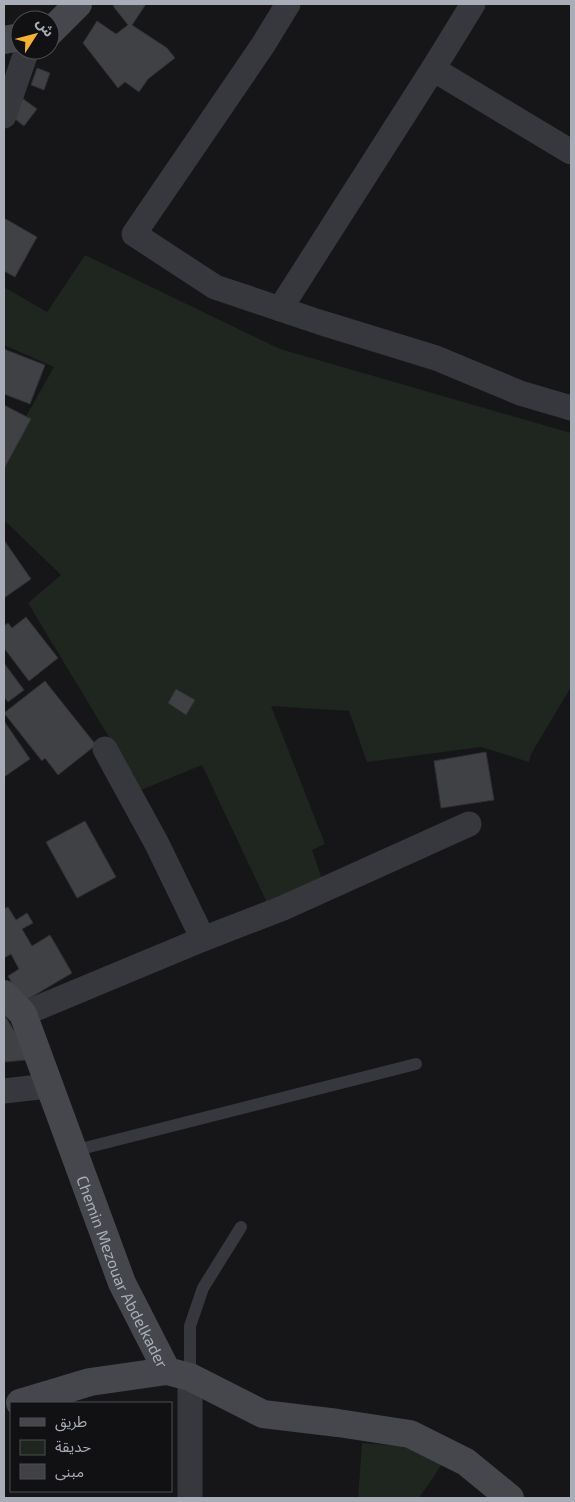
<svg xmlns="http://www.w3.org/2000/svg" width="575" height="1502" font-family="'Exo 2','Noto Sans Arabic',sans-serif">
<rect width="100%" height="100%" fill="#161618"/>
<g fill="#1e261f">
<polygon points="85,255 280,349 571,433 571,687 531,754 529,762 481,747 367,762 349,711 271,706 325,844 312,850 323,882 269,907 202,765 141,790 28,603 61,575 4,520 4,455 54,367 4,345 4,287 47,312"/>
<polygon points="362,1443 404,1446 442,1464 419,1498 358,1498"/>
</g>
<g fill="#404145" stroke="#303034">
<polygon points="116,4 146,4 132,25 167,48 175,58 148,79 139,92 125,82 118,88 83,43 97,21 116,34 128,25 113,6"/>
<polygon points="37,68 50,73 44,90 31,85"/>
<polygon points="22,98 37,109 24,126 10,115"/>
<polygon points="4,218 37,237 15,277 4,271"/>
<polygon points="4,349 45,365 30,404 4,394"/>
<polygon points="4,405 31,419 4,469"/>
<polygon points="4,540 31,579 4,598"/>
<polygon points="26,617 58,658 29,681 4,648 4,626 8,623 12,628"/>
<polygon points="4,663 24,690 8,702 4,697"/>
<polygon points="45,681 96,745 58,775 45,758 42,761 4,713"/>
<polygon points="176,689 195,700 186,715 168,703"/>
<polygon points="4,721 30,759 4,777"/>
<polygon points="486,752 494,800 441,808 434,761"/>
<polygon points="85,821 116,877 77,898 46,842"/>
<polygon points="8,907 16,920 27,913 33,923 22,929 32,946 50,935 72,973 23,1002 8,976 19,969 11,954 4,958 4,909"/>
<polygon points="4,1014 25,1049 26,1060 4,1062"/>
</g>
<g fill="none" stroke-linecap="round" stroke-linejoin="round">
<g stroke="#37383d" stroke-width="12">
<polyline points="73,1151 416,1064"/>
<polyline points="190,1377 190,1326 203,1288 241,1227"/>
</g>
<g stroke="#37383d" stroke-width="25">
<polyline points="288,4 263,45 134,234 215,287 319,322 436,358 520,393 571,408"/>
<polyline points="473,4 433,69 571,152"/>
<polyline points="4,116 27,50"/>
<polyline points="280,309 433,69"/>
<polyline points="105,749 157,844 203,939"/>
<polyline points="23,1014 203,939 283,908 469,824"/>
<polyline points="4,1091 48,1086"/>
<polyline points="190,1498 190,1377"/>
</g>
<g stroke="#45474d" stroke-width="28">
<polyline points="50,32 78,4"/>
<polyline points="4,40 20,37"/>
<path id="s1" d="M4 994 23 1014 122 1283 167 1371 190 1377 263 1414 338 1423 410 1434 466 1462 510 1498"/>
<polyline points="20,1403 90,1382 167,1371"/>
</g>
</g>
<g text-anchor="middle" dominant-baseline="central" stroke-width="5" stroke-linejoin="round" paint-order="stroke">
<g font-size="16" fill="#a8adb8" stroke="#111113">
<text stroke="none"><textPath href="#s1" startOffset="304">Chemin Mezouar Abdelkader</textPath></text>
</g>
</g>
<rect width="575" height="1502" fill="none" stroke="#a8adb8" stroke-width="10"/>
<rect x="10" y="1402" width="162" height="90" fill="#111113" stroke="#4d4f55"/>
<rect x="20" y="1418" width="25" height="8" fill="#45474d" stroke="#4d4f55"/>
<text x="55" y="1427" font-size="15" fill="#a8adb8">طريق</text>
<rect x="20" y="1440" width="25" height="15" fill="#1e261f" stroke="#4d4f55"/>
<text x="55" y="1452" font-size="15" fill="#a8adb8">حديقة</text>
<rect x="20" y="1464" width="25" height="15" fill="#404145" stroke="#4d4f55"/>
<text x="55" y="1477" font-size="15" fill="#a8adb8">مبنى</text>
<g transform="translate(35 35) rotate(54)"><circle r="24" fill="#111113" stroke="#4d4f55"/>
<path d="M0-4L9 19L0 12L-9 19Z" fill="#f2b134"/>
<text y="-8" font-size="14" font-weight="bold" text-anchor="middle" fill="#a8adb8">ش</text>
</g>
</svg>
